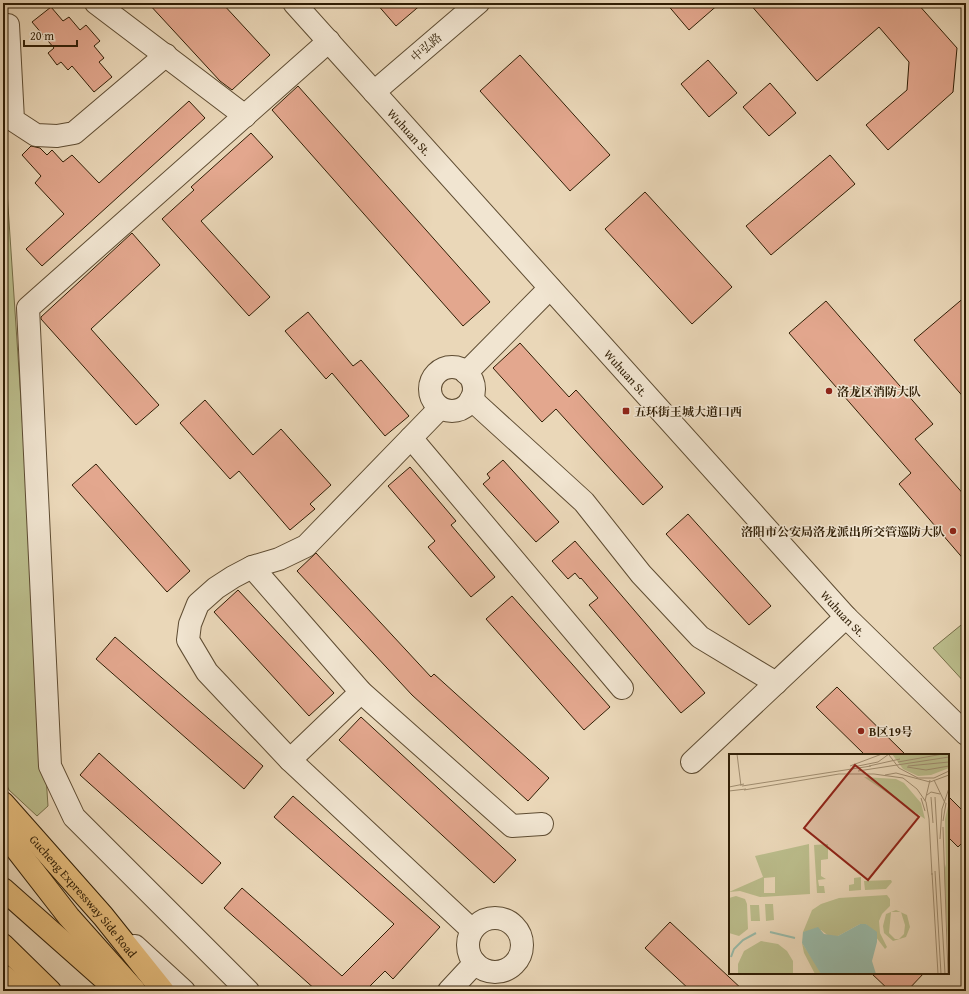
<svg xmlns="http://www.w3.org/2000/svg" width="969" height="994" font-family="'Gentium Book Plus','Noto Serif SC',serif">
<rect width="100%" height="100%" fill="#ead7b8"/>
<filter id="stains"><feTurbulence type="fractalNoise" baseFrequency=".005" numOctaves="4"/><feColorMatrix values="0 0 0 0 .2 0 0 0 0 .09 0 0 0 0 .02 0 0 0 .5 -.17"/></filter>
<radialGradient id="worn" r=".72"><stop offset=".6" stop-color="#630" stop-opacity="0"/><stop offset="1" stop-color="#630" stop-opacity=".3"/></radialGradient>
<g fill="#bbbd8c" stroke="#766e48">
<polygon points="3,131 48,806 37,816 9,790 3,778"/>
<polygon points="966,621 966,684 933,648"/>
</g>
<g fill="#e3a78e" stroke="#301e05">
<polygon points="148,3 222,3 270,55 232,90 220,81"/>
<polygon points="376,3 423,3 396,26"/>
<polygon points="666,3 720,3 689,30"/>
<polygon points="749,3 917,3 957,48 953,92 888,150 866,125 907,90 909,62 879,27 817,81"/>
<polygon points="51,7 63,21 69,17 80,30 86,25 100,41 94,46 104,58 99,62 112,77 94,92 72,66 68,70 61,62 57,65 48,53 54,48 32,22"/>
<polygon points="520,55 610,155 570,191 480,91"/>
<polygon points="708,60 737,93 709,117 681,84"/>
<polygon points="770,83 796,113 769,136 743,107"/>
<polygon points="298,86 490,302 463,326 272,110"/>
<polygon points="189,101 205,118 42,266 26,249 64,214 35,183 41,176 22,155 31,146 40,148 47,155 52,150 63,162 72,155 99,183"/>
<polygon points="251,133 273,157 201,221 270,297 249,316 162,219 194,190 191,187"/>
<polygon points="830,155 855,184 771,255 746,226"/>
<polygon points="645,192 732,287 692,324 605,229"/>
<polygon points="132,233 160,265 91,329 159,405 136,425 41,319 41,317"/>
<polygon points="966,296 966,400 914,340"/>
<polygon points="826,301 933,424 915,439 966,497 966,562 899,484 911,473 789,333"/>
<polygon points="308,312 353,366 361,360 409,416 385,436 332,373 326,379 285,331"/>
<polygon points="520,343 569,397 576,390 663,487 643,505 556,409 542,422 493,368"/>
<polygon points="205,400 253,455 281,429 331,485 310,504 315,509 290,530 239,471 230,479 180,423"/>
<polygon points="503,460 559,522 536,542 483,484 490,478 487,474"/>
<polygon points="96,464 190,571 167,592 72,485"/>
<polygon points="410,467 456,521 451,525 495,577 471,597 428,547 435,541 388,486"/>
<polygon points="688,514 771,606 749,625 666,534"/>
<polygon points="575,541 705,693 681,713 589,605 598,598 581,578 580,579 575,573 568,579 552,561"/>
<polygon points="316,553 431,677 434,674 549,778 528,801 412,695 297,571"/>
<polygon points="238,590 334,693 309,716 214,612"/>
<polygon points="512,596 610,707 584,730 486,619"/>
<polygon points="115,637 263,766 244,789 96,659"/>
<polygon points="837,687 906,755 865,755 816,707"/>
<polygon points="361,717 516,860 494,883 339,740"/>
<polygon points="99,753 221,863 202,884 80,775"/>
<polygon points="293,796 440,927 393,979 385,971 365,991 317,991 224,908 242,888 342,976 394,924 274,817"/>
<polygon points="948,796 966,814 966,839 958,847 948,837"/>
<polygon points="670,922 744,991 691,991 645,948"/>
<polygon points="871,973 924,973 907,991 890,991"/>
</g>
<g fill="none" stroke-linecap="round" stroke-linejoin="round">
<g stroke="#5e4c32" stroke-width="24">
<g id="minor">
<polyline points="96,3 245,116"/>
<path id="s1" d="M294 3 846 617 966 734"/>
<polyline points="8,25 13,120 36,135 57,136 74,133 166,55"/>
<polyline points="374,92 478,3"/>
<circle cx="452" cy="389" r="22"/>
<polyline points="466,373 550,288"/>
<polyline points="471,399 584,502 641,574 700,637 776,683"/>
<polyline points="440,408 306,546 279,559 252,567 233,577 216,588 198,604 190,624 188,640 207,672 290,760 472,930"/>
<polyline points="411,438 622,688"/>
<polyline points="252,567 361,692 512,826 542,824"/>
<polyline points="290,760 361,692"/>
<polyline points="692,762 846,617"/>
<circle cx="495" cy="945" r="27"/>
<polyline points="135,946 184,991"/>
<polyline points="248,991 74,817 50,766 28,308 329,41"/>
<polyline points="449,991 475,963"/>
</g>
</g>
<g stroke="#301e05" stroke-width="24">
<g id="major">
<path id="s2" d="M3 803 103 916 163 991"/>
<polyline points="3,976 22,991"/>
</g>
</g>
<g stroke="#301e05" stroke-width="24">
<g id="highway">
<polyline points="3,832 69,917 135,991"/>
<polyline points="3,889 118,991"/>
<polyline points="3,945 50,991"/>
</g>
</g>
<use href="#minor" stroke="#f1e5d1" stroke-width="22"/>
<use href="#major" stroke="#e5bc7c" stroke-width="22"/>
<use href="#highway" stroke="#e5bc7c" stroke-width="22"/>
</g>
<g fill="#8f2418" stroke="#f1e5d1" stroke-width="1.5">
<circle cx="829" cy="391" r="4"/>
<rect x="622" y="407" width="8" height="8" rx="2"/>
<circle cx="953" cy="531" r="4"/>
<circle cx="861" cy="731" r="4"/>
</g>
<g text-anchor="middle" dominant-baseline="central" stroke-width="3" stroke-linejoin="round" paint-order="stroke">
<g font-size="12" fill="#301e05" stroke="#f1e5d1">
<text transform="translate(426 47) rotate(-41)">中弘路</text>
<text stroke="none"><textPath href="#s1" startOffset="173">Wuhuan St.</textPath></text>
<text stroke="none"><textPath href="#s1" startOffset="497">Wuhuan St.</textPath></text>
<text stroke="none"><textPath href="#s1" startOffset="821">Wuhuan St.</textPath></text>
<text stroke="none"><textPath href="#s2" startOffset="123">Gucheng Expressway Side Road</textPath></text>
</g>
<g font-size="12" font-weight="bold" fill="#301e05" stroke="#f1e5d1" text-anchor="start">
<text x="837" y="391">洛龙区消防大队</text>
<text x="634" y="411">五环街王城大道口西</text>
<text x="945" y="531" text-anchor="end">洛阳市公安局洛龙派出所交管巡防大队</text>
<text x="869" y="731">B区19号</text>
</g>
</g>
<g transform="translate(729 754)">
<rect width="220" height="220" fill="#ead7b8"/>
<path d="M163 0H220V14L202 21 189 22 174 15ZM135 23 167 25 175 29 192 49 196 65ZM220 48V212L215 117 217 110 216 65ZM80 90 81 140 31 143 11 137 0 138 34 123 26 102ZM46 123V139H35V124ZM99 90V105L92 106V122L97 125 89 126 90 132H95L96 139H88L85 91ZM132 123V136L120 137V131L125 130V124ZM162 126 163 128 157 135 136 136 135 127ZM158 141 161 145V152L153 160 150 167 151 179 158 193 156 195 137 170H131L109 182 101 183 92 176 74 178 83 156 92 150 110 144ZM7 142 16 145 18 150 19 175 10 182 0 179V144ZM36 150H44L45 166 37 167ZM21 151H30L31 167H22ZM167 156 178 161 181 173 177 183 164 187 155 179 154 172 157 160ZM162 158H172L176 171 175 180 170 185H166L160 179ZM32 187 49 190 58 197 64 207V220H9V210L15 197ZM73 189 90 215 92 220H86L75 199Z" fill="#bbbd8c" fill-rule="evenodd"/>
<path d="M131 170H137L148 178V188L143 207 147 220H92L73 189 74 178 89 173 95 180 109 182Z" fill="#99baa9"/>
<path fill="none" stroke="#99baa9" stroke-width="2" d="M41 178 66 184M2 203 5 195 14 186 27 179"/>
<path fill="none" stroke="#a08d70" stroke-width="1" d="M8 0 12 32M160 1 170 14 189 24H205L220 17M169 8 214 0M121 12 153 0M140 12 171 5M179 12 220 8M124 13 149 8 160 0M178 13 197 16 220 12M129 17 220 3M156 21 167 19 201 28 220 21M205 26 216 49M13 32 142 12M0 33 15 30M15 36 110 20H145L174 24 188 35 197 48 200 65 203 121M0 37 17 35M198 41 202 38 211 40M202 43 204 69M206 43 216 220M192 44 196 57M196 47 201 26M214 67 217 49M214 73 219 220M211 85 213 55 220 34M206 117 212 220M203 119 209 220"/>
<path fill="#8f2418" fill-opacity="0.15" stroke="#8f2418" stroke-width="2" d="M126 11 190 63 139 126 75 74Z"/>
<rect width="220" height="220" fill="none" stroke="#301e05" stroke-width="2"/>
</g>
<rect width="969" height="994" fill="none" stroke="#ead7b8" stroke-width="16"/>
<rect x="4" y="4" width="961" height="986" fill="none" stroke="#301e05" stroke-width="2"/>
<rect x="8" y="8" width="953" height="978" fill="none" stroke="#301e05"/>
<path d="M24 40v6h53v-6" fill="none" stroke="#301e05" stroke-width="2"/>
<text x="30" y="40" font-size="12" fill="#301e05" stroke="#f1e5d1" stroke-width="3" paint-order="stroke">20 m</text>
<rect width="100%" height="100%" filter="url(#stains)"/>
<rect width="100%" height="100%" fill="url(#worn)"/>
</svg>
